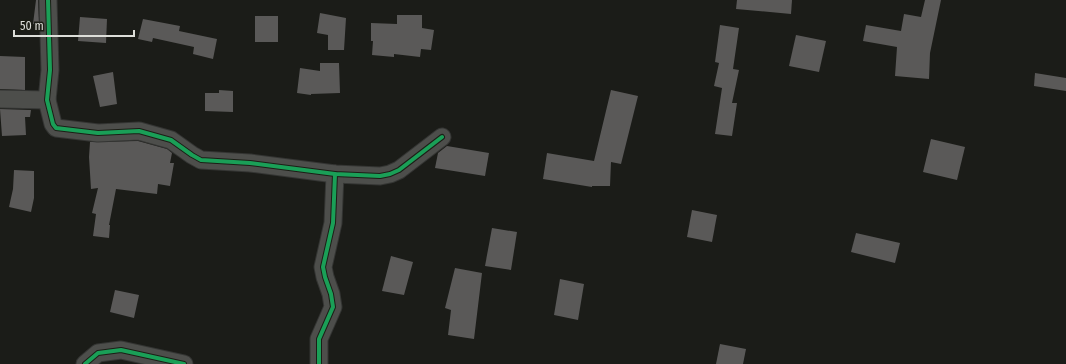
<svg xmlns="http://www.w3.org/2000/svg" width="1066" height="364" font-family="'Fira Sans Condensed',sans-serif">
<rect width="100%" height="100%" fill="#1b1c18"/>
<g fill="#5a5958">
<polygon points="36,0 38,0 39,25 33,24"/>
<polygon points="737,0 792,0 791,14 736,9"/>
<polygon points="925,0 941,0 930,53 929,79 895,76 897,47 863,41 866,25 901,31 904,14 921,17"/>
<polygon points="320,13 346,18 344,50 328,50 328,35 317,33"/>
<polygon points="397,15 422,15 422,28 434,30 431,50 421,49 420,57 394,54 394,57 372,55 373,41 371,41 371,23 397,24"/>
<rect x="255" y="16" width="23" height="26"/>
<polygon points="80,17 107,19 106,43 78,41"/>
<polygon points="143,19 180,26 179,31 217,39 213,59 193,54 194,47 153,38 152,42 138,39"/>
<polygon points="720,25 739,28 733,69 739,70 732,103 737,103 732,136 715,134 722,88 714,86 719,63 715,62"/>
<polygon points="796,35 826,41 819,72 789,66"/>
<polygon points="0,56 25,57 25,90 0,89"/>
<polygon points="320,63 339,63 340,93 311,94 311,95 297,93 300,68 320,71"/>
<polygon points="113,72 117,104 100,107 93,76"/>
<polygon points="1035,73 1066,78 1066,91 1034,86"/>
<polygon points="219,90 233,91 233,112 205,111 205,93 219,93"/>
<polygon points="611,90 638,96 621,164 611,162 610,186 592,186 592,187 543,179 547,153 594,161"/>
<polygon points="0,109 31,110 30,117 25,117 26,135 2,136"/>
<polygon points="931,139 965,147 957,180 923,172"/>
<polygon points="138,141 167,149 172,153 170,163 174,163 170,186 158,184 157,194 116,189 109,225 110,225 109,238 93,236 96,214 92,213 98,188 91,189 89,157 90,142"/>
<polygon points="447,146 489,153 485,176 435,168 438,153"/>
<polygon points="14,170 34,171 34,198 31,212 9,207 13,189"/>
<polygon points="692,210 717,215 712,242 687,237"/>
<polygon points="492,228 517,232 511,270 485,266"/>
<polygon points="856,233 900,243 895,263 851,252"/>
<polygon points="391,256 413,262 404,295 382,291"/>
<polygon points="455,268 482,273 474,339 448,335 451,310 445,308"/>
<polygon points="560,279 584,284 578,320 554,315"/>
<polygon points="115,290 139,295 134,318 110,312"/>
<polygon points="720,344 746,349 743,364 716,364"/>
</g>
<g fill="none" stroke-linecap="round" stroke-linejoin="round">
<g stroke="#343533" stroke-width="19">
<g id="minor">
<polyline points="48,0 50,70 47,100 53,124 56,128 98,133 139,131 171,140 192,155 201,160 250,163 335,174 380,176 390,174 399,170 442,137"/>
<polyline points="0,99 47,100"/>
<polyline points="85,364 98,353 121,350 184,364"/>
<polyline points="319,364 319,339 333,307 331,294 325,277 323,267 333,223 335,174"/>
</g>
</g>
<use href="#minor" stroke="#4d4e4b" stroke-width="17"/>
<g stroke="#1c1e16" stroke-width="6">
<g id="cycleway">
<polyline points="48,0 50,70 47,100 53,124 56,128 98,133 139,131 171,140 192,155 201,160 250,163 335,174 380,176 390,174 399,170 442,137"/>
<polyline points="85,364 98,353 121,350 184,364"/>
<polyline points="319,364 319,339 333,307 331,294 325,277 323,267 333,223 335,174"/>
</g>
</g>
<use href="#cycleway" stroke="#1a9f57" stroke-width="4"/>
</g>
<path d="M14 30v6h120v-6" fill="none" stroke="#ddded9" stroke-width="2"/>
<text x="20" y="30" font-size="12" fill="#ddded9" stroke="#1c1e16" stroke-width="3" paint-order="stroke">50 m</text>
</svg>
